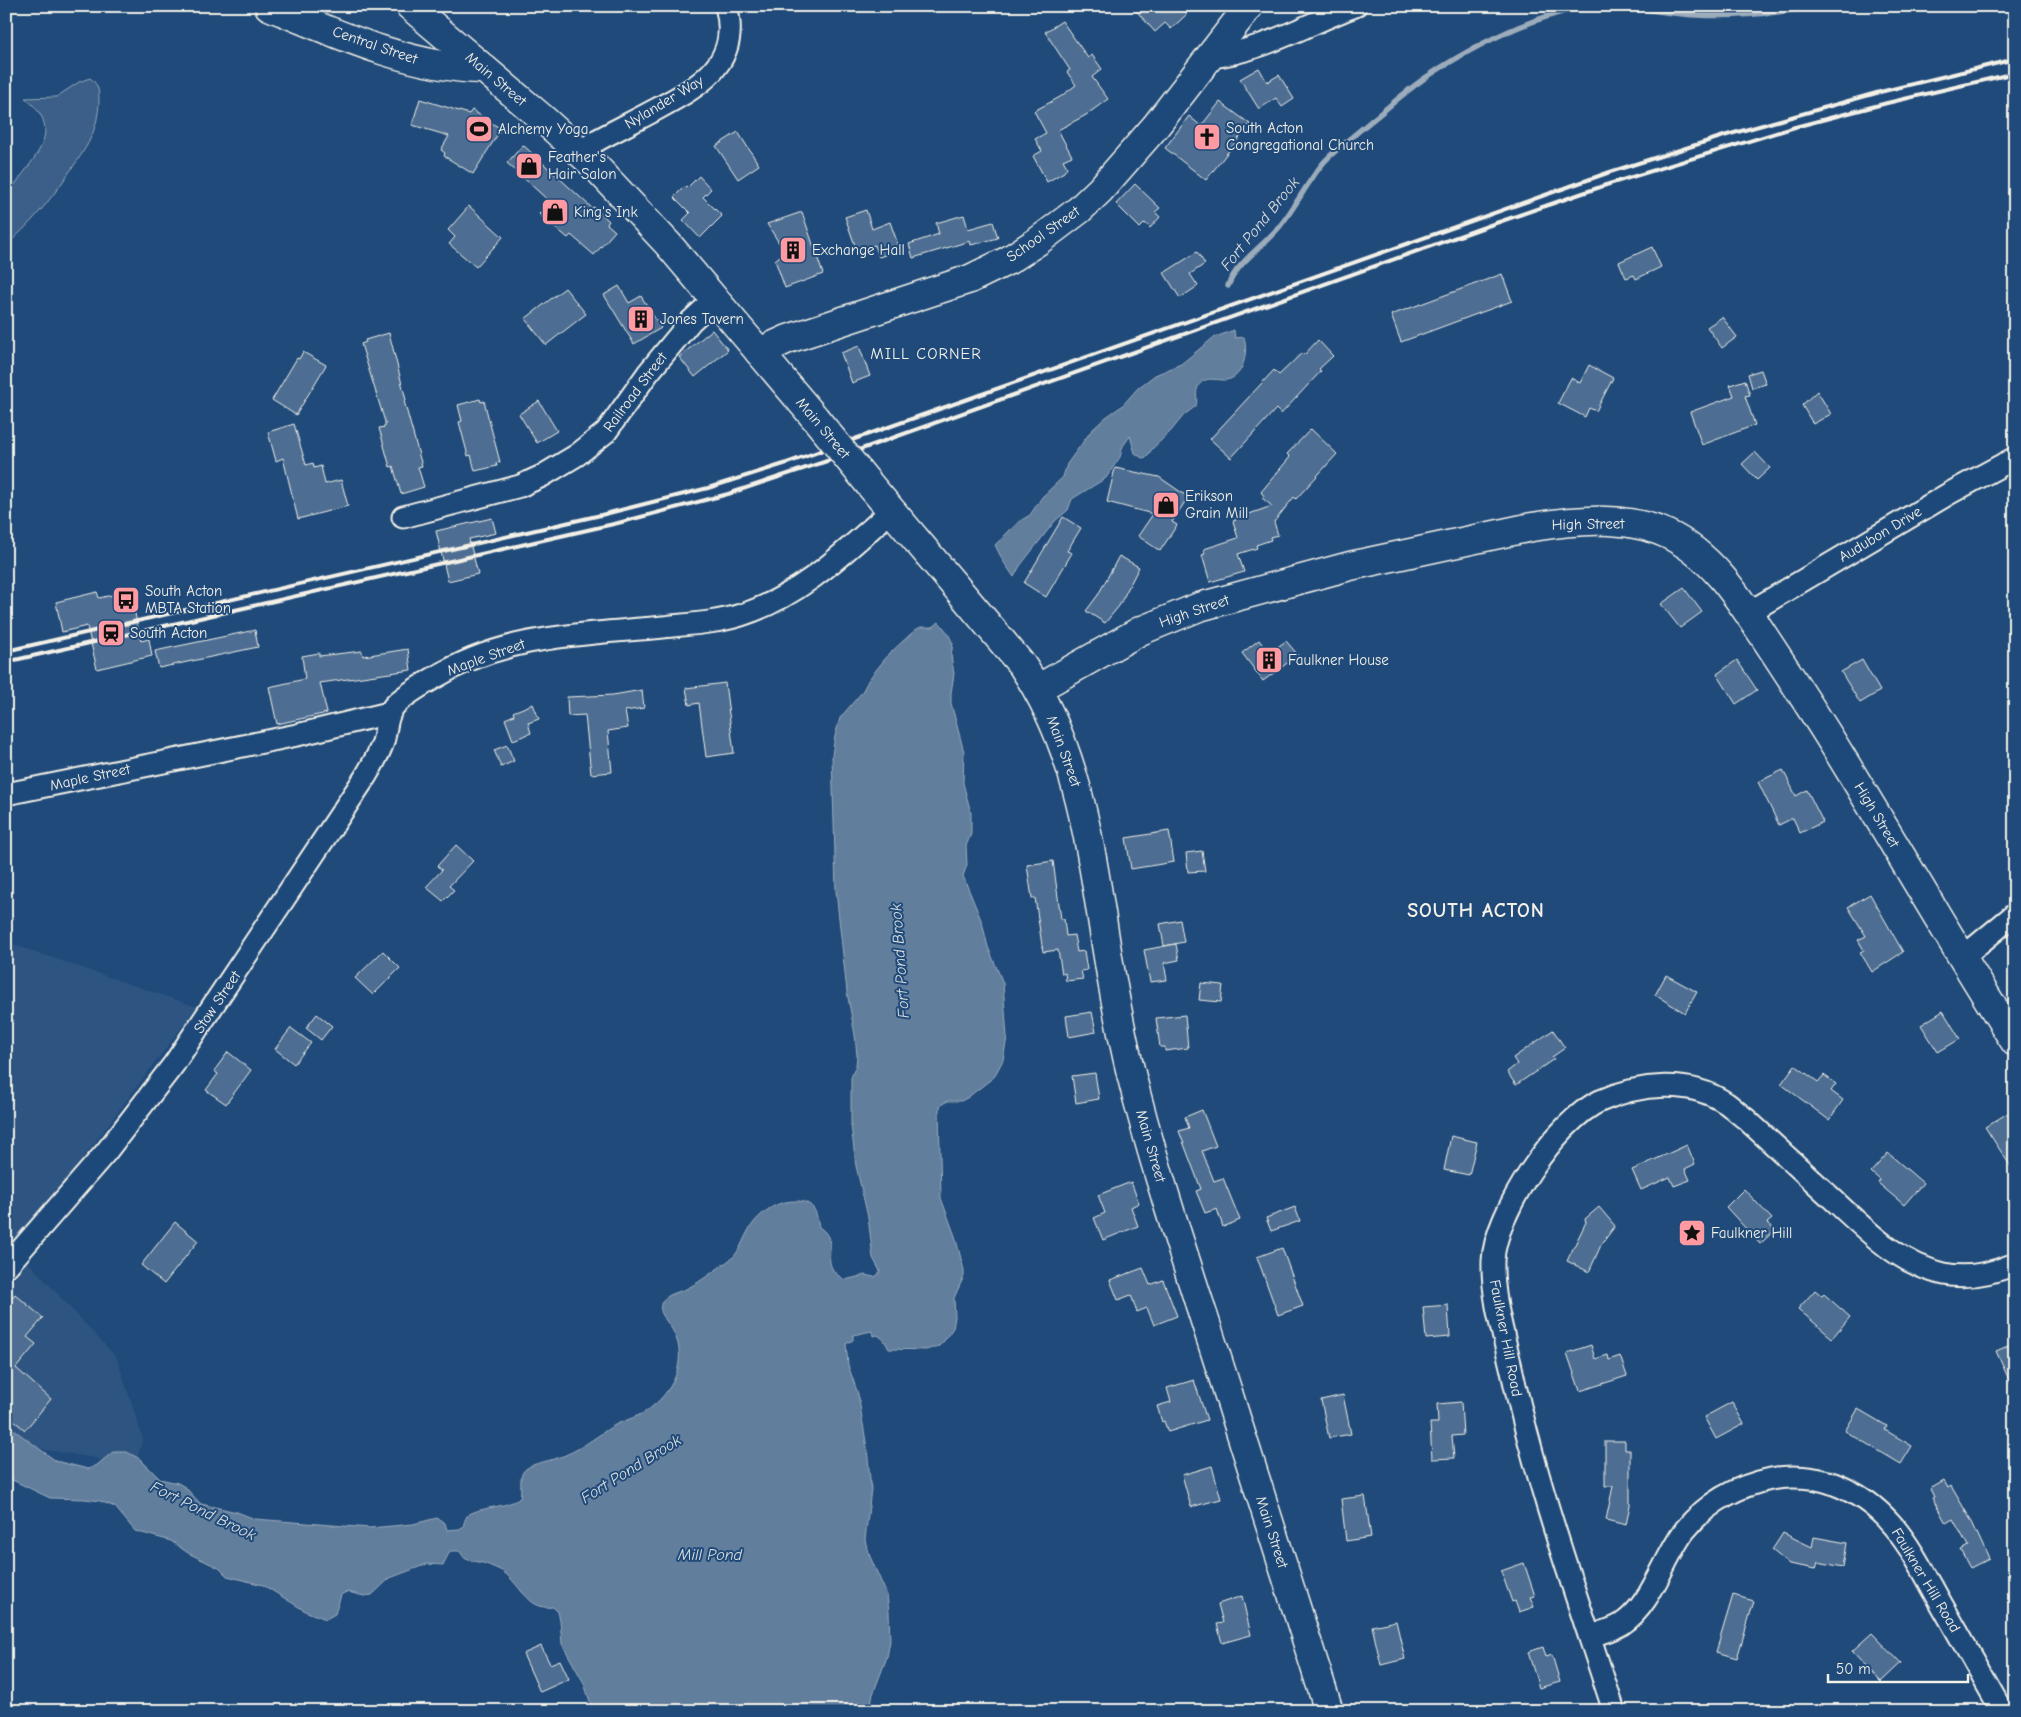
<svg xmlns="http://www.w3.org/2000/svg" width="2021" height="1717" font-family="'Comic Neue',sans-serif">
<rect width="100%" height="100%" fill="#1f4a7a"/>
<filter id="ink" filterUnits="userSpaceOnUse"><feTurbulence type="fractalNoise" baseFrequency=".02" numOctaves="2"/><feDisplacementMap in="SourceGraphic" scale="10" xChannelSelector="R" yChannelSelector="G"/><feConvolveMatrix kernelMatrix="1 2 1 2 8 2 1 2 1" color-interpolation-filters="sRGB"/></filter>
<g filter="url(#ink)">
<g fill="#2d5581">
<polygon points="6,942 197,1007 69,1177 6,1248"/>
<polygon points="28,1262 117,1358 143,1439 133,1471 95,1458 46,1450 17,1439 6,1423 6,1288"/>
</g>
<path fill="#3a5f88" stroke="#97a8b8" d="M90 78C99 85 99 91 99 101 98 136 82 153 64 180 47 204 29 226 6 245 6 236 4 201 6 195 8 191 14 186 16 183 39 152 63 128 25 98L56 97 79 82Z"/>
<g fill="#627e9d" stroke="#9cacbb">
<path d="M1234 330 1235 338 1244 337C1248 349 1245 374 1230 379 1220 383 1205 373 1198 387 1195 392 1198 400 1196 406L1184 415 1171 431 1152 449 1147 457 1142 458 1135 453 1130 436 1123 446 1120 457 1106 478 1072 499 1068 510 1055 521 1020 566 1014 577 1003 561 995 545 1018 522 1030 515 1042 497 1063 477 1067 464 1091 431 1106 417 1122 406 1138 388 1155 375 1181 364 1213 338Z"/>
<path d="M939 622 948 633 953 644 951 655 954 674 951 693V703L964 752 963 783 971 813V834L966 846 967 865 963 876 982 922 988 947 1003 983 1007 1037 1003 1060 994 1077 967 1098 961 1101H948L942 1104 939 1109 941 1198 955 1236 964 1270V1276L954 1298 955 1317 953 1328 944 1341 939 1346 926 1350 889 1349 884 1340 878 1335 873 1336 872 1331 853 1335V1340L846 1344 848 1365 858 1394 867 1448 871 1489 865 1540 868 1552 887 1595 889 1612 890 1641 887 1657 873 1694 869 1711H593L584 1683 562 1644 560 1620 558 1612 553 1607C526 1611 520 1581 500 1570 493 1567 486 1563 478 1562 475 1561 470 1561 466 1559 463 1558 462 1553 459 1551H450L443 1565 427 1564 390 1578 372 1595 364 1596 348 1592 344 1593 341 1595 335 1614 326 1619 307 1612 263 1585 227 1576 219 1568 188 1553 171 1541 135 1531 115 1507 100 1501 85 1499 50 1498 6 1477V1424L56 1461 88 1469 97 1465 113 1452H127L140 1459 160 1479 178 1483 185 1487 201 1504 237 1512 255 1519 370 1528 413 1524 437 1518 445 1523 447 1530 459 1529 463 1527C464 1523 465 1519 467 1516 476 1507 507 1508 520 1498 522 1490 519 1479 523 1472 529 1463 547 1462 557 1458 578 1452 595 1437 613 1426 626 1419 641 1417 653 1406 675 1388 687 1359 674 1333 670 1324 656 1312 662 1302 666 1294 680 1292 688 1288 702 1281 715 1270 728 1261 739 1254 741 1244 747 1233 757 1214 776 1200 798 1201 815 1202 817 1214 819 1227 844 1244 814 1263 845 1280L865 1275 874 1277 878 1275 880 1271 873 1258 868 1217 856 1166 851 1125V1078L856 1065 857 1056 855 1035 847 992 836 891 832 755 835 736 840 718 862 692 869 679 889 654 915 630 921 627H933Z"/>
</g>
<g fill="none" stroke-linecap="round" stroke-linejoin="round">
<g stroke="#9cacbb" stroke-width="5.5">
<path d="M1625 6C1649 10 1673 14 1697 15 1738 17 1779 13 1819 6"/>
<path d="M1228 286C1237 262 1264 246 1280 226 1297 205 1308 180 1325 161 1339 146 1356 134 1371 121 1390 106 1408 89 1428 76 1475 45 1531 17 1587 6"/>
</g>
</g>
<g fill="#4d6e92" stroke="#f4f1e8">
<polygon points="1132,6 1182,6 1181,8 1187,14 1171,29 1165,23 1155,32"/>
<polygon points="1062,21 1088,58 1092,55 1102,69 1092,77 1108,99 1086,115 1058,130 1072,156 1063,160 1067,167 1064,172 1047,182 1033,156 1042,151 1035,139 1046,133 1034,111 1060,97 1076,85 1067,72 1070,70 1045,32"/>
<polygon points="1259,68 1267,82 1279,75 1294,99 1282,107 1276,98 1259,109 1240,79"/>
<polygon points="420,99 469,114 472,110 501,129 473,174 444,156 445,153 441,150 449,136 412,125"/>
<polygon points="1220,102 1250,124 1206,180 1165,148 1189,116 1201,126"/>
<polygon points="738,132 759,165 738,179 716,146"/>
<polygon points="523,145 592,208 594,207 609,221 607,224 615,231 594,255 571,235 568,238 539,214 550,202 507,163"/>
<polygon points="699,176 711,189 703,197 722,216 700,238 683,220 690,213 674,197 685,186 687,188"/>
<polygon points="1135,184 1160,208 1155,212 1160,217 1150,228 1145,223 1140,228 1116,204"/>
<polygon points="469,206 503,237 476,267 449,244 455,237 448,230"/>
<polygon points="866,210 872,229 890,222 900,250 879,257 875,245 857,251 845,217"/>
<polygon points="802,212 823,274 785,288 775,260 785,252 767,224"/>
<polygon points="964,215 968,229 993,222 998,238 971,245 970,241 913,258 909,244 939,234 936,223"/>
<polygon points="1652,247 1661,267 1636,279 1634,275 1626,278 1619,262"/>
<polygon points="1197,252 1205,264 1190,274 1198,286 1180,298 1164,273"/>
<polygon points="1502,274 1512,301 1401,342 1391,315"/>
<polygon points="619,286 629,303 641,296 661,328 634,344 604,295"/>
<polygon points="565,288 586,314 546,345 525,319"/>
<polygon points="1722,317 1737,337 1722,348 1707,327"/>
<polygon points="712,330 728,350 695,377 679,357"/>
<polygon points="389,333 406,400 404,401 422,466 418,467 424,487 401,494 393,466 390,467 379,428 385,427 385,422 361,344 366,342 365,340"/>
<polygon points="1318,340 1333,356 1319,369 1321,371 1281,414 1276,409 1231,458 1210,439 1274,370 1279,375 1302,353 1304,355"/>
<polygon points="859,346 870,376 852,383 841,353"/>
<polygon points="303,352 326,365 296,415 272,400 297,358 299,359"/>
<polygon points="1589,365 1613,378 1596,411 1589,408 1585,417 1558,403 1571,378 1580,383"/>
<polygon points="1761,370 1766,384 1752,388 1748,374"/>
<polygon points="1745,380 1750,395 1745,396 1755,425 1702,445 1690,412 1734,396 1730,385"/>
<polygon points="1817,391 1831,414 1813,424 1802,405"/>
<polygon points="480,399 481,402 484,401 500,462 496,463 497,466 475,471 471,455 468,456 459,422 462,421 458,405"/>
<polygon points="539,401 557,431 537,443 519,414"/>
<polygon points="294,424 306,465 313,463 314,468 321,466 325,484 341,480 348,506 298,519 283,458 276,461 268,432"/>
<polygon points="1311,429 1337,454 1296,499 1294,497 1274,522 1278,535 1270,537 1271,540 1256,545 1257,548 1238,554 1244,572 1210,582 1202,555 1205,554 1204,549 1238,538 1233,521 1236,520 1235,519 1272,506 1262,498 1264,496 1261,492 1290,457 1287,454"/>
<polygon points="1755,452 1770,468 1757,480 1742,464"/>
<polygon points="1115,468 1159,477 1188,497 1172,522 1177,525 1160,551 1138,536 1153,514 1107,502"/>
<polygon points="1063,517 1081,528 1067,551 1072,553 1046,597 1024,583"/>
<polygon points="492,518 496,533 469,539 478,574 448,581 436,531"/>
<polygon points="1119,556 1139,567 1119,606 1105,623 1086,611 1098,595"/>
<polygon points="1684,588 1702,612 1680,628 1661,604"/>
<polygon points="130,591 141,641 149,639 152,656 97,669 87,626 62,632 56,602 97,592 99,598"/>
<polygon points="255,630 258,647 159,668 155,651"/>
<polygon points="1259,640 1269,653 1286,641 1298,655 1263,681 1242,653"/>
<polygon points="408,649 411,670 320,683 327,713 277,724 269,687 305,679 302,656 319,653 319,656 362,651 363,656"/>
<polygon points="1737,660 1757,690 1736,704 1717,674"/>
<polygon points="1862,660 1880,691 1860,703 1841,672"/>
<polygon points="725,683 734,753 706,757 699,703 689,705 686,688"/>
<polygon points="642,690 644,708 625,711 628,728 608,731 612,772 591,774 585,715 568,716 567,697 613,695"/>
<polygon points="533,704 539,719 528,723 531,733 513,740 505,719 514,715 513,712"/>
<polygon points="507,745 514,761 501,767 494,750"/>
<polygon points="1783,770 1796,796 1807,790 1823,822 1800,833 1793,818 1779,825 1758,782"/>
<polygon points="1169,831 1174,862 1131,869 1126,838"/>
<polygon points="456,845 473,861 449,886 454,890 443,901 426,887 442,870 437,866"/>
<polygon points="1202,851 1205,871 1188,872 1186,853"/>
<polygon points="1053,861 1061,919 1064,919 1066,936 1074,935 1077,952 1084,951 1087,970 1081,971 1083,979 1066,981 1065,973 1062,974 1058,950 1043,952 1035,898 1032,898 1027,865"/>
<polygon points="1870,894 1903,952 1872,972 1860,952 1864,950 1858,940 1866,936 1848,907"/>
<polygon points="1180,920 1184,942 1164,946 1160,924"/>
<polygon points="1176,944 1179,960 1164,963 1167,980 1150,982 1144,950"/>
<polygon points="383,951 400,968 373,995 355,978"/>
<polygon points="1666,975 1697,992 1685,1013 1655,995"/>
<polygon points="1201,983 1223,985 1221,1002 1199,1000"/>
<polygon points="1943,1011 1960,1039 1938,1052 1921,1025"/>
<polygon points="1092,1012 1096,1032 1069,1037 1066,1016"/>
<polygon points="317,1014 332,1026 321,1040 306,1028"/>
<polygon points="1185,1015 1188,1048 1165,1051 1165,1047 1160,1047 1156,1018"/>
<polygon points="291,1028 311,1043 294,1064 275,1049"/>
<polygon points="1553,1030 1565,1048 1552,1057 1554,1059 1516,1085 1507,1072 1517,1064 1513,1058"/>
<polygon points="228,1052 251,1070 226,1104 206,1090 218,1074 214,1071"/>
<polygon points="1795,1065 1818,1082 1824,1075 1836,1084 1831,1091 1843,1100 1829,1120 1781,1084"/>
<polygon points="1095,1073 1099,1099 1076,1103 1072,1076"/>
<polygon points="1202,1110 1216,1146 1202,1151 1214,1181 1223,1178 1240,1220 1223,1227 1217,1209 1205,1213 1196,1191 1201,1189 1179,1131 1189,1128 1185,1117"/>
<polygon points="2008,1113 2015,1124 2015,1173 1985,1127"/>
<polygon points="1451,1136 1477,1142 1469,1175 1444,1170"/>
<polygon points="1687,1145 1695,1164 1685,1169 1690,1180 1674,1186 1670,1177 1641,1190 1632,1170"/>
<polygon points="1888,1153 1923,1183 1904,1205 1878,1183 1880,1180 1871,1172"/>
<polygon points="1131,1182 1139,1203 1131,1207 1138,1226 1103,1240 1094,1218 1105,1213 1098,1195"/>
<polygon points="1744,1189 1772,1219 1767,1223 1775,1230 1760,1244 1726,1207"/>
<polygon points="1295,1207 1300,1221 1271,1231 1266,1218"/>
<polygon points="1599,1207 1615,1226 1601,1245 1589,1272 1567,1261 1586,1222 1585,1219"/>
<polygon points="175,1222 198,1241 164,1284 141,1265"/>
<polygon points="1282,1248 1303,1306 1278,1315 1257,1257"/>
<polygon points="1143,1268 1150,1285 1163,1280 1177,1316 1154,1325 1147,1308 1137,1312 1131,1295 1118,1300 1110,1280"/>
<polygon points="1815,1290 1822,1296 1824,1294 1850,1317 1832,1338 1798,1309"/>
<polygon points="15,1294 43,1318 27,1337 36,1344 16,1368 51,1399 25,1430 6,1414 6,1304"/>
<polygon points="1448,1305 1450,1337 1426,1339 1423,1307"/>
<polygon points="2015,1343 2015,1393 1996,1351"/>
<polygon points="1591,1345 1595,1359 1608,1355 1609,1360 1620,1356 1627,1376 1580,1391 1567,1353"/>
<polygon points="1194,1380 1207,1420 1168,1432 1164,1421 1162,1422 1157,1406 1171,1402 1167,1388"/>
<polygon points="1343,1395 1351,1434 1329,1438 1321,1400"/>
<polygon points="1461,1402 1463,1435 1452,1436 1454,1458 1432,1459 1430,1423 1438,1423 1437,1404"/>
<polygon points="1732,1402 1744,1424 1716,1439 1704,1417"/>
<polygon points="1858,1409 1887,1426 1885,1430 1912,1446 1901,1464 1845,1431"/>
<polygon points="1605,1441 1625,1441 1625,1450 1630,1450 1630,1505 1626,1525 1606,1520 1613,1486 1605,1486"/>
<polygon points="1212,1466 1221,1499 1191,1507 1182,1475"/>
<polygon points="1944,1481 1948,1488 1951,1486 1971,1520 1989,1559 1971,1568 1961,1550 1968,1546 1953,1519 1946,1523 1932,1498 1934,1497 1930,1489"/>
<polygon points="1365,1496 1371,1537 1346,1541 1341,1499"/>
<polygon points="1783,1533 1812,1547 1814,1537 1847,1543 1843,1567 1818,1562 1816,1569 1789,1564 1772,1550"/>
<polygon points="1524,1563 1535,1596 1530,1597 1534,1607 1519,1612 1515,1601 1512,1602 1501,1571"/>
<polygon points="1733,1595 1754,1601 1737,1658 1716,1652"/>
<polygon points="1242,1596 1251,1635 1222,1643 1217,1624 1223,1623 1218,1604"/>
<polygon points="1396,1621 1405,1659 1381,1665 1372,1626"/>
<polygon points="1872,1633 1901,1663 1881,1682 1852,1651"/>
<polygon points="541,1646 550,1664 560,1660 569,1679 540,1692 523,1654"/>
<polygon points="1543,1647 1546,1657 1552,1655 1560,1682 1539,1688 1528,1652"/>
</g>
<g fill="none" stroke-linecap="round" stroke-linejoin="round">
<g stroke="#f4f1e8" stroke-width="25">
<g id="street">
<path d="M1210 57C1261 52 1307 24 1355 6"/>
<path d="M581 153 594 142C614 131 635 121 655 110 698 87 742 64 726 6"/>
<polyline points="403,517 520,486 542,476 577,455 606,432 648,373 691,321 715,299"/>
<polyline points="1748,613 1950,493 2015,458"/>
<polyline points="6,794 297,735 389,713"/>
<polyline points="1963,957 2015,914"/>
<path d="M6 1267 106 1152 174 1064 364 779C371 767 379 755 383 742 387 729 385 717 394 706 404 695 421 686 434 678 507 634 582 635 663 627 690 624 716 623 741 615 800 597 847 550 892 510"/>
<path d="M1590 1636C1601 1633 1612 1630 1622 1624 1653 1603 1663 1559 1685 1530 1707 1503 1737 1486 1771 1479 1791 1475 1815 1477 1834 1484 1893 1506 1913 1554 1942 1605 1962 1640 1982 1676 2002 1711"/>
<path d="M1614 1711C1577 1597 1536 1484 1511 1367 1503 1333 1492 1297 1493 1261 1494 1215 1557 1120 1600 1101 1639 1084 1689 1078 1726 1103 1733 1108 1739 1114 1746 1119 1772 1143 1798 1167 1824 1191 1859 1223 1896 1264 1944 1274 1968 1279 1993 1273 2015 1264"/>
</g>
</g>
<g stroke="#f4f1e8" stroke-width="31">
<g id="secondary">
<path d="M269 6C336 34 411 68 484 69"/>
<polyline points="410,6 542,118 594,165 668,244 815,418"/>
<polyline points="759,352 788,339 970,279 1009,260 1038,241 1079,210 1100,190 1155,127 1249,6"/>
<path d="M869 484 1022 665C1074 742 1088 830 1102 919 1111 979 1121 1038 1137 1097 1164 1200 1199 1300 1231 1402 1263 1505 1296 1608 1329 1711"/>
<path d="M1037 689 1140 631 1199 607 1350 566 1532 527C1575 520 1626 515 1667 534 1715 556 1743 605 1771 647 1794 682 1817 717 1839 753 1898 849 1954 947 2015 1042"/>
</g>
</g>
<use href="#street" stroke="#1f4a7a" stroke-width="21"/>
<use href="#secondary" stroke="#1f4a7a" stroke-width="28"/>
<g stroke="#f4f1e8" stroke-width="4">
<polyline points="6,651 601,515 708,488 784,464 1610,172 1727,135 1880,92 2015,59"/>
<polyline points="6,662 618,523 728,494 839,457 1493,224 1609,184 1795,127 1887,103 2015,73"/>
</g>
<g stroke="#f4f1e8" stroke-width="31" stroke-linecap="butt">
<polyline id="secondary-bridge" points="815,418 869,484"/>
</g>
<use href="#secondary-bridge" stroke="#1f4a7a" stroke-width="28"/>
</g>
</g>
<defs>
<g id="stadium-square" transform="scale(1.4375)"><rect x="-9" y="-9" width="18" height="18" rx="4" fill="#ff9aa2" stroke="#1f4a7a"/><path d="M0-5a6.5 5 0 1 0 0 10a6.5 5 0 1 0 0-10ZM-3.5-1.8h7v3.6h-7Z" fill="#111"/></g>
<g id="church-square" transform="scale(1.4375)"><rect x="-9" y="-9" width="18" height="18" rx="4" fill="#ff9aa2" stroke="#1f4a7a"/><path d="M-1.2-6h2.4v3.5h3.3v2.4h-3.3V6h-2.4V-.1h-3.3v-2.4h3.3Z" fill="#111"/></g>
<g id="shop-square" transform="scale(1.4375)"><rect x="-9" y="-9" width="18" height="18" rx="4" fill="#ff9aa2" stroke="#1f4a7a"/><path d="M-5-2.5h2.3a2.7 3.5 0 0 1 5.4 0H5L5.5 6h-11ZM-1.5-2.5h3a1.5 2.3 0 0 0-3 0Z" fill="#111"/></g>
<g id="building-square" transform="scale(1.4375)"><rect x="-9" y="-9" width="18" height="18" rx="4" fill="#ff9aa2" stroke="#1f4a7a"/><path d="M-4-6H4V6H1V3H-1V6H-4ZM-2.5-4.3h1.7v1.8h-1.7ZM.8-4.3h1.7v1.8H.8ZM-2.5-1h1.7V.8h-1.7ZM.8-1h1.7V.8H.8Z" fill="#111"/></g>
<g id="bus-square" transform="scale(1.4375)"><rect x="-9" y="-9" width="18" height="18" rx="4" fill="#ff9aa2" stroke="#1f4a7a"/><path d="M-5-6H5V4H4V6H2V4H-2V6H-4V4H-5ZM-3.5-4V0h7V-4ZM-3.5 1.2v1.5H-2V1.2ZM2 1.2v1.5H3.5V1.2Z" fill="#111"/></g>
<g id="station-square" transform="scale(1.4375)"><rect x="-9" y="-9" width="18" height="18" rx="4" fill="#ff9aa2" stroke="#1f4a7a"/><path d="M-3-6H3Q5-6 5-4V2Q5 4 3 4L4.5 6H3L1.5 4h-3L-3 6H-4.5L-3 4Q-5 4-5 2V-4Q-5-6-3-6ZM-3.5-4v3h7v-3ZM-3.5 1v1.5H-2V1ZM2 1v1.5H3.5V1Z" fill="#111"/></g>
<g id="sight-square" transform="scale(1.4375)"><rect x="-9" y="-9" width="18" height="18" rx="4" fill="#ff9aa2" stroke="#1f4a7a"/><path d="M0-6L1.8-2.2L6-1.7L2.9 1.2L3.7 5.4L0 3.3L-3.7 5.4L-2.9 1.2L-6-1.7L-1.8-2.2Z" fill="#111"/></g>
</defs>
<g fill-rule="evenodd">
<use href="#stadium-square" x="479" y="129"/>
<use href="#church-square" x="1207" y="137"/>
<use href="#shop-square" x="529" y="166"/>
<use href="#shop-square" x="555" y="212"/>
<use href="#building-square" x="793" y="250"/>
<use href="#building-square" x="641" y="319"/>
<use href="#shop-square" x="1166" y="505"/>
<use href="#bus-square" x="126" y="600"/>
<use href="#station-square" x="111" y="633"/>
<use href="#building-square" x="1269" y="660"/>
<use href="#sight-square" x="1692" y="1233"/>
</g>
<g text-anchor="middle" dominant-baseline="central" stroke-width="4" stroke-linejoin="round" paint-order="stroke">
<g font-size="15" fill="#f4f1e8" stroke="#1f4a7a">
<text transform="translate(375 45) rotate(19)">Central Street</text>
<text transform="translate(496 79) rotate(40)">Main Street</text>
<text transform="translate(664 102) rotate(-31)">Nylander Way</text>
<text transform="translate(1043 234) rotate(-35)">School Street</text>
<text transform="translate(635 392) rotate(-53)">Railroad Street</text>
<text transform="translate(823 428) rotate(50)">Main Street</text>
<text transform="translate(1588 524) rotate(-1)">High Street</text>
<text transform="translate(1880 534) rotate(-31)">Audubon Drive</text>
<text transform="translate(1194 611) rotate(-19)">High Street</text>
<text transform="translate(486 657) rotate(-20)">Maple Street</text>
<text transform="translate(1064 751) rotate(70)">Main Street</text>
<text transform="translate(90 777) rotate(-12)">Maple Street</text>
<text transform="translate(1877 815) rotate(59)">High Street</text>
<text transform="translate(217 1002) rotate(-56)">Stow Street</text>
<text transform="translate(1151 1146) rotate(74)">Main Street</text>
<text transform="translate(1506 1338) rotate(79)">Faulkner Hill Road</text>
<text transform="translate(1272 1532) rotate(72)">Main Street</text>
<text transform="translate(1926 1580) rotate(59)">Faulkner Hill Road</text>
</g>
<g font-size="15" fill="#f4f1e8" stroke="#1f4a7a" text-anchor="start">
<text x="1226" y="128">South Acton<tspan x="1226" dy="17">Congregational Church</tspan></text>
<text x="498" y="129">Alchemy Yoga</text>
<text x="548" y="157">Feather's<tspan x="548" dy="17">Hair Salon</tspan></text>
<text x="574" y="212">King's Ink</text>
<text x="812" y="250">Exchange Hall</text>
<text x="660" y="319">Jones Tavern</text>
<text x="1185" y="496">Erikson<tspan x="1185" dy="17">Grain Mill</tspan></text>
<text x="145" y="591">South Acton<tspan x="145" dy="17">MBTA Station</tspan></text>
<text x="130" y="633">South Acton</text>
<text x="1288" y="660">Faulkner House</text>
<text x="1711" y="1233">Faulkner Hill</text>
</g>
<g font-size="16" font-style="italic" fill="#dee0dd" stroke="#1f4a7a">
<text transform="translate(1260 224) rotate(-51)">Fort Pond Brook</text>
<text transform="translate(900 961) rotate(-94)">Fort Pond Brook</text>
<text transform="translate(631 1469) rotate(-32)">Fort Pond Brook</text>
<text transform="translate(203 1511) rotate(26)">Fort Pond Brook</text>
<text x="710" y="1555">Mill Pond</text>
</g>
<g font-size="16" letter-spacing="1" fill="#f4f1e8" stroke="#1f4a7a">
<text x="926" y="354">MILL CORNER</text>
</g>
<g font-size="20" font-weight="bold" letter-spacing="1" fill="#f4f1e8" stroke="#1f4a7a">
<text x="1476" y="910">SOUTH ACTON</text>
</g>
</g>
<rect width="2021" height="1717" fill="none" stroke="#1f4a7a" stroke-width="25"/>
<rect x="12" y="12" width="1996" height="1692" fill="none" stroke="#f4f1e8" stroke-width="2" filter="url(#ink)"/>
<path d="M1828 1674v8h140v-8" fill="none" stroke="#f4f1e8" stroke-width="2.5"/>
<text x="1836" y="1674" font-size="15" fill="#f4f1e8" stroke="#1f4a7a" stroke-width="4" paint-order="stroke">50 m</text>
</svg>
